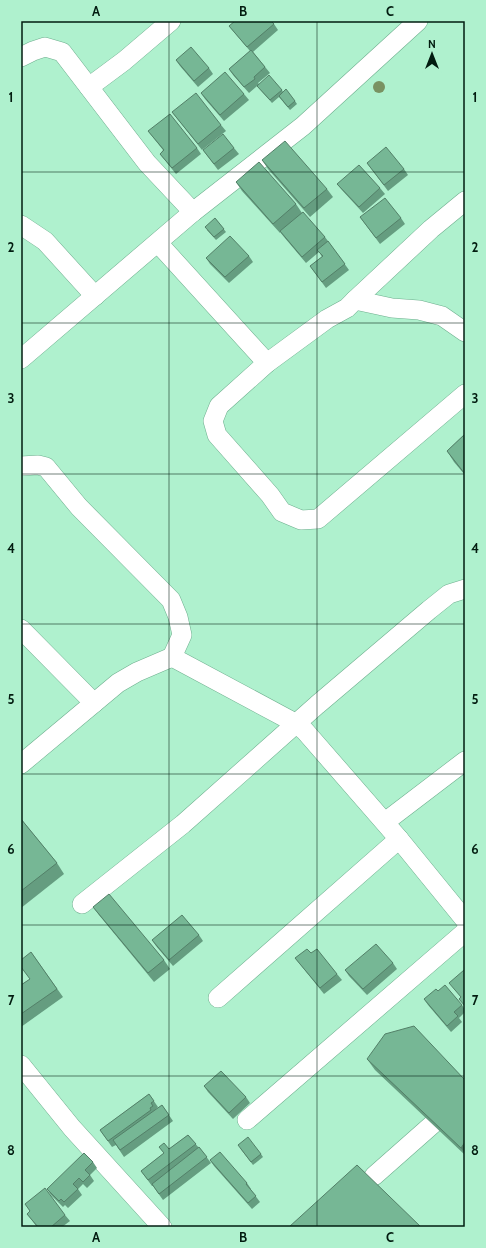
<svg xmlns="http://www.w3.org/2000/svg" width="486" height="1248" font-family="Cabin,sans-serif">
<rect width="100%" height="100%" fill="#aff1ce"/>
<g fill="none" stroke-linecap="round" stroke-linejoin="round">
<g stroke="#6eaf8e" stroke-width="20">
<g id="minor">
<polyline points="21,57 33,51 45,47 62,52 147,163 193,212"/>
<polyline points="89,87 124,61 171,21"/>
<polyline points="21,225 45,241 95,296"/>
<polyline points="158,243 267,363"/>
<polyline points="355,300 431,229 465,201"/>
<polyline points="465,332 442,316 419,310 392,308 355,300 347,308 327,319 267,363 219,406 213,421 217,435 270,495 282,512 301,520 318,519 465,394"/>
<polyline points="21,359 193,212 303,126 418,21"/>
<polyline points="21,466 38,465 46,467 79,507 171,600 178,617 182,635 172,657 137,672 118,683 21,764"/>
<polyline points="21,629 94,703"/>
<polyline points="172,657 297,724 305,731 399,839 465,920"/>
<polyline points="385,822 465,761"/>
<polyline points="82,904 183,824 317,705 429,610 449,594 465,589"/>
<polyline points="218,998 399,839"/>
<polyline points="21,1065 72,1128 162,1227"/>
<polyline points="247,1120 465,932"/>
<polyline points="374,1176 451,1108 465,1099"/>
</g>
</g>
<use href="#minor" stroke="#fff" stroke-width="19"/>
</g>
<circle fill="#799262" cx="379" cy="87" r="6"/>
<g fill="#659d80">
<polygon points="274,24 278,30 253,52 270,73 258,83 259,84 282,90 283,92 295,101 297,104 290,110 279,97 272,103 257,86 249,93 233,75 229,69 250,51 234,32 229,26"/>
<polygon points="176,60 209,68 213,74 198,87 180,66"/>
<polygon points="201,93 244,94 249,100 224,121 205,99"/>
<polygon points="172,112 221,125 226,131 202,150"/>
<polygon points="148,131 197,148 201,154 176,174 160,154 163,150"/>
<polygon points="234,148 239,154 218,170 203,150"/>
<polygon points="262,160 327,189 333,197 310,217 268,169"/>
<polygon points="367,163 404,169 408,175 388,191"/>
<polygon points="236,182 296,204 302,213 325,237 349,270 326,288 310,266 322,257 319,252 306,263 284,237 280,232 280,233 242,191"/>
<polygon points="337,184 380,188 385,194 363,213 342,190"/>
<polygon points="360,217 401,218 405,224 380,244"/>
<polygon points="215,218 226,232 216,240 207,230"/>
<polygon points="249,256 253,262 229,283 210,264 206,258"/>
<polygon points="465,434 465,475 454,462 447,451"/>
<polygon points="21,819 57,863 64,874 21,908"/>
<polygon points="93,907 164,960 170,969 154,982 99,915"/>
<polygon points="199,935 203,941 173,966 156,946 152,940"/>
<polygon points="31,952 63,997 21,1027 21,985 30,979"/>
<polygon points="311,953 337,974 342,980 324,994 295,958"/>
<polygon points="393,963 397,969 367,995 349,976 345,970"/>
<polygon points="438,991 462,1005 465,1010 465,1012 459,1018 462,1022 451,1032 428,1005 424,999"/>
<polygon points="367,1059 465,1080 465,1155 375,1070"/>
<polygon points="204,1086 246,1097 250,1103 233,1119 208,1092"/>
<polygon points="149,1094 158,1107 155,1110 162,1105 173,1121 124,1157 116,1145 112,1147 100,1130"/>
<polygon points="188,1135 199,1148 199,1147 211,1163 163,1200 153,1186 152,1186 141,1171 164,1153 159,1147 169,1149"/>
<polygon points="240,1148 261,1154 263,1157 253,1165"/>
<polygon points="210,1160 247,1183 251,1189 251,1190 260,1202 252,1209 214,1166"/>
<polygon points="93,1162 97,1168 90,1175 94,1181 87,1188 83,1184 78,1189 82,1195 68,1208 65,1205 63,1207 51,1195 47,1189"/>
<polygon points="25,1204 65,1215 70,1221 62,1227 37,1227 27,1214 30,1211"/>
</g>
<polygon fill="#538068" points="465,1142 465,1154 461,1148"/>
<g fill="#76b795" stroke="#538068">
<polygon points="235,21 271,21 274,24 247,47 229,26"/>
<polygon points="191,47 209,68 194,81 176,60"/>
<polygon points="251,50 265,67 254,77 255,79 244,87 229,69"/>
<polygon points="225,72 244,94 220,115 201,93"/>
<polygon points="269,75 282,90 270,100 257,86"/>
<polygon points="286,89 295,101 288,107 279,96"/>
<polygon points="196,93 221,125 198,144 172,112"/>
<polygon points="170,114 197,148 172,168 160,154 164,150 148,131"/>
<polygon points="223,134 234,148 214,164 203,150"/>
<polygon points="285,141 327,189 304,208 262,160"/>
<polygon points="386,147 404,169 384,185 367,163"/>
<polygon points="259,162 296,204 273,224 236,182"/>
<polygon points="359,165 380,188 359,207 337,184"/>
<polygon points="385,198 401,218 376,238 360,217"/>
<polygon points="303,212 325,237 302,257 280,231"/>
<polygon points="215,218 224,229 214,237 205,227"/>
<polygon points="230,236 249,256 225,277 206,258"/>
<polygon points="328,241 345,264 322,282 310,266 323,256 317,250"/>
<polygon points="465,434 465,474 447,451"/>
<polygon points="21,819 57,863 21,891"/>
<polygon points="109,894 164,960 148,973 93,907"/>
<polygon points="182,915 199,935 169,960 152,940"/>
<polygon points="376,944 393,963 363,989 345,970"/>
<polygon points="307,949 311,953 317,949 337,974 320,988 295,958"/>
<polygon points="31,952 57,989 21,1014 21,985 30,979 21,967 21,960"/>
<polygon points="464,970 465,971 465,1006 459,999 461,997 449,983"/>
<polygon points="445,985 462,1005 454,1012 458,1016 447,1026 424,999 436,989 438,991"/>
<polygon points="414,1026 465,1080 465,1142 461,1148 367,1059 385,1034"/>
<polygon points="221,1071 246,1097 229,1113 204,1086"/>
<polygon points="149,1094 154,1101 151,1103 153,1106 150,1108 151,1110 108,1141 100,1130"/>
<polygon points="162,1105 169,1115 120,1150 113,1140"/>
<polygon points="188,1135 196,1144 148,1180 141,1171 164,1153 159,1147 164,1143 169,1149"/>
<polygon points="248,1137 261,1154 251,1162 238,1145"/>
<polygon points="199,1147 207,1157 159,1194 152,1184"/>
<polygon points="220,1152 247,1183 246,1184 256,1196 248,1203 210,1160"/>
<polygon points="84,1153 93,1162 85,1170 90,1175 83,1182 79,1178 73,1184 78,1189 64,1202 61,1199 59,1201 47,1189"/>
<polygon points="357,1165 421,1227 289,1227"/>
<polygon points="45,1188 65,1215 51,1227 38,1227 27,1214 30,1211 25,1204"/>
</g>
<path fill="none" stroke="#021c10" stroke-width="1" stroke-opacity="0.55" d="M169 21V1227M317 21V1227M21 172H465M21 323H465M21 474H465M21 624H465M21 774H465M21 925H465M21 1076H465"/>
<rect width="486" height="1248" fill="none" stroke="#aff1ce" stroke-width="44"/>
<g transform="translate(432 54)" stroke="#aff1ce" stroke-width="3" paint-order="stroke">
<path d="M0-3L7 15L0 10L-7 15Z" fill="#021c10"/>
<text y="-6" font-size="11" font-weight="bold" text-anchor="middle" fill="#021c10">N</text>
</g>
<rect x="22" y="22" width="442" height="1204" fill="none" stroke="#021c10" stroke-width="1.5"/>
<g font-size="13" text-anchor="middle" font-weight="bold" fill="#021c10">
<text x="96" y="16">A</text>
<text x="243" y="16">B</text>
<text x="390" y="16">C</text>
<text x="11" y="102">1</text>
<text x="475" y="102">1</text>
<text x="11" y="252">2</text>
<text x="475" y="252">2</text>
<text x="11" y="403">3</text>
<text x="475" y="403">3</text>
<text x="11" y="553">4</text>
<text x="475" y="553">4</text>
<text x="11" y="704">5</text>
<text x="475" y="704">5</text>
<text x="11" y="854">6</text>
<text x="475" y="854">6</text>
<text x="11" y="1005">7</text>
<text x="475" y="1005">7</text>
<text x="11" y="1155">8</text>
<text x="475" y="1155">8</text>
<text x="96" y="1242">A</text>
<text x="243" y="1242">B</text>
<text x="390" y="1242">C</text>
</g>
</svg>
